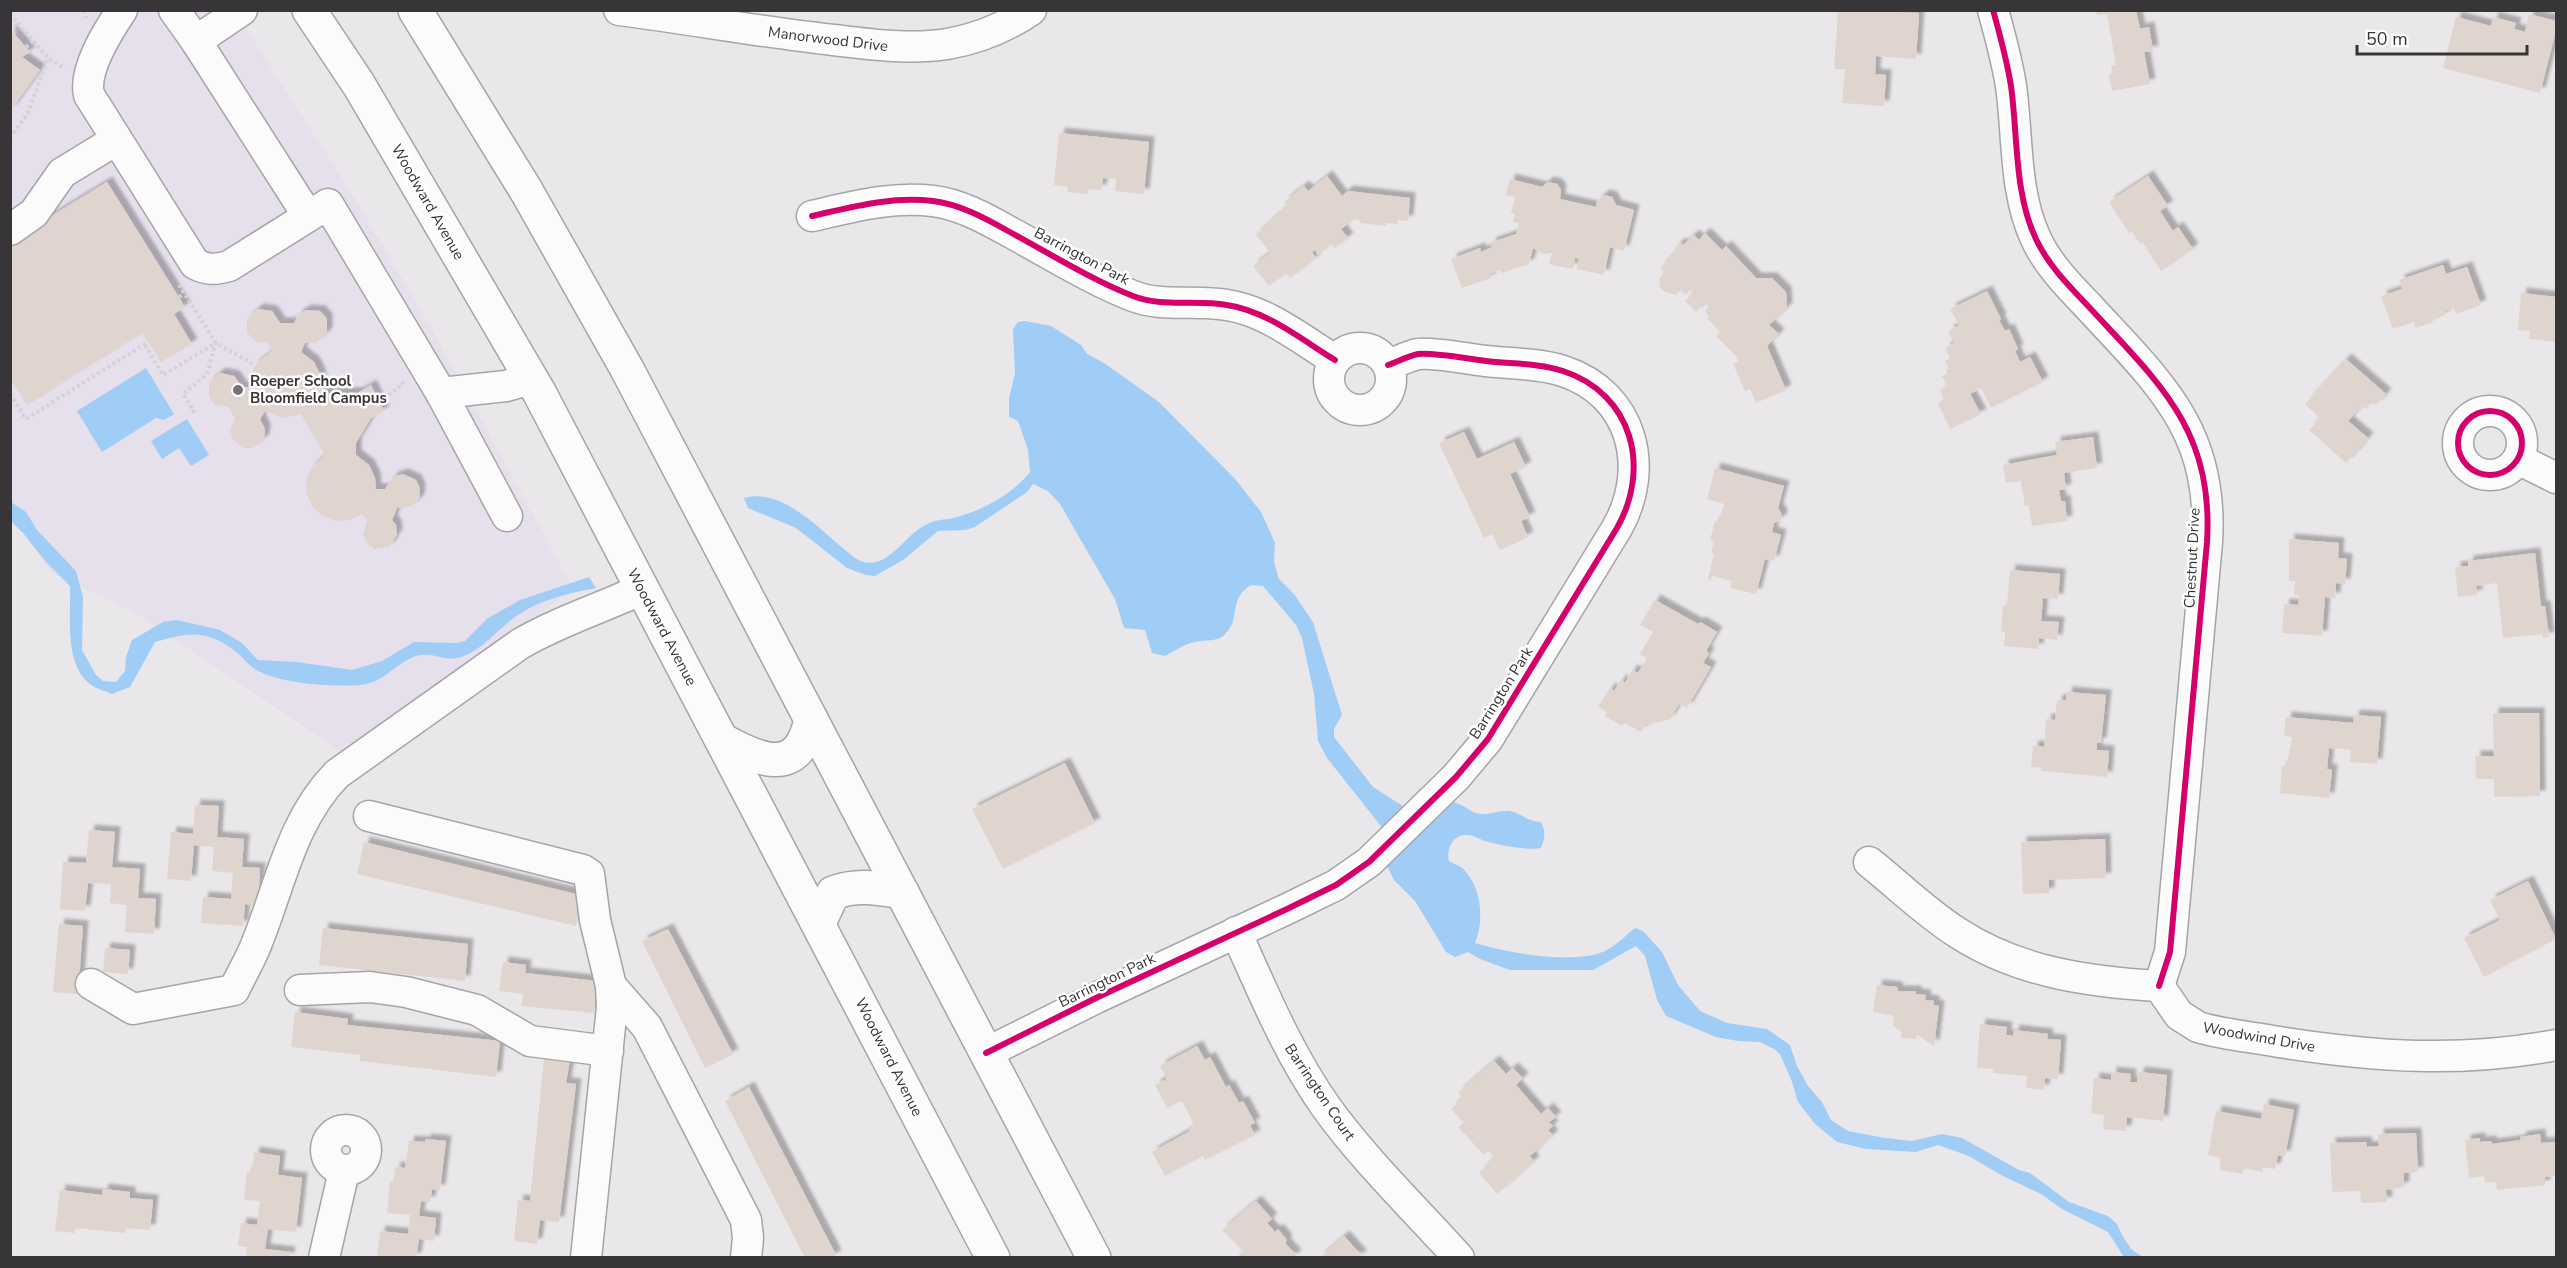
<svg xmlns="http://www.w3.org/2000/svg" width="2567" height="1268" font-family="'Nunito Sans',sans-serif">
<defs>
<filter id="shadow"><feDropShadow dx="5.5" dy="-5.5" stdDeviation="1.5" flood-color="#0004"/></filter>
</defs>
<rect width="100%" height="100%" fill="#e9e7e9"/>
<polygon fill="#e6dfec" points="10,11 235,11 359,205 433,331 573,588 356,762 136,613 51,572 11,514"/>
<g fill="#a0cdf5">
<path d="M1025 321 1051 326 1081 345 1087 354 1104 363 1159 402 1236 480 1261 512 1275 543 1274 562 1279 579 1294 594 1313 622 1342 715 1334 729V737L1373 787 1406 808 1453 797 1455 803C1466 805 1470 813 1481 814 1490 815 1500 810 1510 811 1521 813 1526 821 1541 822 1546 832 1545 838 1541 848 1529 851 1498 845 1485 841 1479 839 1473 835 1467 835 1453 834 1446 849 1449 861 1454 864 1462 866 1465 871 1482 889 1484 922 1475 943 1507 953 1574 965 1605 951 1616 946 1626 935 1635 928L1643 931 1662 952 1678 985 1700 1011 1727 1023 1767 1029 1790 1045 1797 1066 1808 1086 1822 1102 1831 1120 1848 1131 1885 1138 1912 1141 1942 1134 1962 1138 2019 1170 2030 1173 2069 1202 2108 1216 2117 1224 2123 1237 2132 1250 2143 1257H2124L2108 1232 2062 1209 2041 1194 1999 1174 1969 1156 1938 1145 1916 1152 1866 1149 1837 1142 1815 1124 1798 1102 1791 1079 1780 1054 1774 1049 1760 1042 1738 1041 1716 1037 1666 1016 1657 1000 1645 956 1636 946 1593 970H1510L1480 959 1468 952 1455 957 1446 952 1415 901 1394 880 1385 862 1384 830 1327 758 1318 741 1314 694 1302 638 1296 625 1263 586 1251 585C1228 599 1241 617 1226 633 1218 643 1206 639 1195 642 1184 644 1175 651 1165 656L1152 653 1145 630 1124 628 1115 599 1060 504 1048 491 1033 484 1027 492 975 527 965 530 938 531 903 560 875 576 866 575 847 568 796 528 748 508 744 498C779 488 815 524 839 545 846 550 853 558 861 561 886 571 904 537 922 527 936 518 943 521 957 517 983 510 1013 494 1030 472L1028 450 1018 421 1009 417V398L1015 374 1013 329 1018 322Z"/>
<polygon points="146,368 174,414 164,420 156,418 102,452 77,411"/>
<polygon points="187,419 209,455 191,466 179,448 162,459 151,441"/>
<path d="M11 502 26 512 37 530 76 571 83 597 82 650 96 675 103 681 116 682 125 671 126 657 132 640 163 622 177 620 220 630 242 643 258 660 297 662 352 670 382 661 414 642 457 643 465 641 488 618 520 600 589 577 596 588C566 594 535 601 511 620 496 632 482 649 464 656 442 665 432 646 407 660 391 669 381 683 360 685 332 687 282 684 256 670 248 665 243 657 236 652 207 629 189 632 155 642L130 687 112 694C105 691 96 689 90 684 64 664 71 615 70 586L46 562 23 533 11 521Z"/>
</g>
<g fill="#e0d5ce" filter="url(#shadow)">
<polygon points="1838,10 1919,13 1916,59 1876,56 1875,74 1886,75 1884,106 1842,103 1845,69 1834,69"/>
<polygon points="2096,10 2136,10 2140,29 2149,27 2153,51 2144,52 2150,84 2112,91 2109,74 2112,73 2111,66 2116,65 2107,14 2097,15"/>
<polygon points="2529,14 2556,21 2556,31 2540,93 2443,68 2456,17 2491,26 2493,17 2516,23 2514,29 2525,32"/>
<polygon points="10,29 30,52 22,57 40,70 10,111"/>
<polygon points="1059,133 1149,142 1144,194 1115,191 1116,179 1103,178 1101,190 1088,189 1088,194 1067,192 1068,187 1054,185"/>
<polygon points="1327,176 1342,196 1348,191 1410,198 1408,221 1398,220 1398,224 1386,223 1386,226 1360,223 1360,220 1354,219 1341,229 1348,238 1335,248 1331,244 1318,255 1315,250 1312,252 1316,258 1290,278 1286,273 1269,286 1253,266 1270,253 1256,235 1288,206 1284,202 1304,186 1308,191"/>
<polygon points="2148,176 2168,206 2160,211 2173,231 2178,227 2193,249 2161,271 2142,242 2140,244 2132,232 2129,233 2109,202"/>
<polygon points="1510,179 1542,187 1548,182 1557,184 1561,190 1560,199 1596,207 1597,201 1604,195 1612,197 1616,205 1634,210 1624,251 1610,247 1604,275 1577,269 1579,259 1575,258 1573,269 1549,264 1552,253 1544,254 1533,248 1529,264 1501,273 1500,270 1489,274 1491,278 1462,288 1451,259 1480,248 1481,252 1492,247 1490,243 1516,234 1519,223 1513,222 1515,214 1511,213 1515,197 1506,195"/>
<polygon points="107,182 185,307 174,314 192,344 161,362 142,333 27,405 10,378 10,241"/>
<polygon points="1705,233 1722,250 1726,246 1756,278 1772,278 1786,292 1787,308 1769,325 1779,334 1767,346 1786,390 1756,403 1750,389 1745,391 1733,364 1739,362 1738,358 1716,336 1720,332 1707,318 1709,316 1705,311 1709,307 1705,303 1696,312 1685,301 1694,292 1691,289 1686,295 1681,290 1676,295 1665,292 1660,288 1659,278 1665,272 1660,268 1676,252 1674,249 1680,243 1683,245 1694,235 1699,240"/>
<polygon points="2443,265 2446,274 2467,267 2481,305 2456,314 2454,308 2444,311 2446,315 2432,320 2433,322 2416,328 2414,322 2393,329 2381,296 2402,289 2399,280"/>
<polygon points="1987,291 2001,319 1999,320 2005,331 2009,329 2018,349 2015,351 2020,362 2030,357 2043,382 1991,408 1981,388 1970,394 1981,414 1950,429 1938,403 1945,399 1940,390 1947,386 1942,376 1950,372 1945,361 1950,358 1945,348 1954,343 1948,331 1959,325 1950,309"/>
<polygon points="2521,293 2556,297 2556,342 2529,339 2530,331 2518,330"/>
<polygon points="258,309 272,311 280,323 294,323 298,315 306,310 320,311 327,319 327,333 316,343 305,343 301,352 314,362 320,374 321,388 329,393 358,393 371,385 384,411 371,418 356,443 356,455 369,465 375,478 376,489 385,489 393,477 403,474 416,480 420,489 419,499 412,506 397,508 392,520 396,525 397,534 389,547 375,549 367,543 363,535 367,521 362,514 350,520 336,521 323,516 313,507 307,495 306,481 311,468 325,456 301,414 281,418 265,411 260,419 265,429 264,439 253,448 243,448 232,439 230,429 235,419 229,407 215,405 209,397 209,383 220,373 234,376 242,387 251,387 251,378 255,365 272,351 268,342 258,343 247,333 247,319"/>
<polygon points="2346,359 2386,394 2376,405 2372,401 2366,409 2362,405 2348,421 2368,438 2346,463 2309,430 2320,418 2305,404"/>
<polygon points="1464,432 1477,459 1514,442 1526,467 1510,474 1530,517 1521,521 1528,537 1500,550 1492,534 1484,538 1439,443"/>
<polygon points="2093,437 2097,468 2064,473 2066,490 2059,490 2061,501 2065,501 2067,521 2032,526 2029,505 2025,506 2021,481 2006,483 2003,465 2057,455 2055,442"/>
<polygon points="1715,468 1784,486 1778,508 1782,515 1781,520 1774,523 1772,532 1781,535 1774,561 1765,559 1756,594 1730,588 1732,581 1712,576 1711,580 1708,579 1714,554 1711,553 1714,541 1710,540 1715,521 1719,522 1724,504 1707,499"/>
<polygon points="2289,539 2339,543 2338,558 2347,559 2345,584 2336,583 2335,598 2325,597 2322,636 2282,633 2284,604 2298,605 2299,595 2294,595 2295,581 2289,581"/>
<polygon points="2535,553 2541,606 2545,606 2549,637 2543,638 2542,634 2503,638 2497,583 2476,586 2477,595 2458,597 2455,567 2468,566 2468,561"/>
<polygon points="2010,570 2060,574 2058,599 2043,598 2041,621 2059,622 2057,640 2039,638 2038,649 2004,646 2005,632 2001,631 2003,605 2007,606"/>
<polygon points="1655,600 1698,624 1700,622 1717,632 1706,651 1709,653 1703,663 1711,667 1687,708 1679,704 1670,719 1646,725 1641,732 1624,723 1622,726 1605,716 1607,712 1598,707 1610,688 1614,691 1621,680 1625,683 1632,670 1638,673 1647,658 1640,654 1653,632 1640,625"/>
<polygon points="2067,692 2106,695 2101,743 2097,743 2097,750 2109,751 2107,777 2041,771 2042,768 2031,767 2033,746 2044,747 2046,719 2055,720 2057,700 2066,700"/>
<polygon points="2493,713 2539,713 2540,796 2494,797 2494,779 2476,779 2475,756 2494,756"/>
<polygon points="2354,715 2381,717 2377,764 2350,762 2351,750 2329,748 2327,769 2332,770 2329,798 2280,793 2282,766 2287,766 2292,737 2284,736 2286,717 2353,723"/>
<polygon points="1065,763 1095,823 1003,869 972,809"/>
<polygon points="195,805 219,806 217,837 244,839 242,867 260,868 258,906 245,904 243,926 201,923 203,897 231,899 233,873 212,871 214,847 194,845 191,881 167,879 171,832 193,834"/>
<polygon points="89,830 115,832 112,867 140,869 138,898 156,899 154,934 125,932 127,905 110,903 111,884 88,883 85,911 60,909 63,862 86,863"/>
<polygon points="2105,839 2106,878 2049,880 2049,893 2023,894 2021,842"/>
<polygon points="364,842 584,896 576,926 357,874"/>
<polygon points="2528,881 2556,939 2484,977 2464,938 2500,920 2490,900"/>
<polygon points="59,924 83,926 78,994 53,992"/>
<polygon points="323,928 468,944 465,981 319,965"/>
<polygon points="668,929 733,1054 705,1068 642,941"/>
<polygon points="105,948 130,950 128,974 103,972"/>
<polygon points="503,962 526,965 525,973 597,981 594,1013 521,1006 523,994 499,991"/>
<polygon points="1877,985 1897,987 1898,991 1916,991 1916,994 1926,995 1925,1000 1934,1001 1934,1005 1939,1006 1934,1046 1916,1034 1916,1039 1901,1038 1902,1032 1893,1026 1894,1016 1873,1012"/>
<polygon points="295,1012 348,1019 347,1025 500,1041 496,1077 360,1061 360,1055 291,1047"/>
<polygon points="1980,1024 2007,1027 2006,1035 2013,1036 2014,1030 2048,1034 2047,1039 2061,1040 2058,1079 2045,1078 2044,1090 2026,1088 2027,1076 1993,1073 1994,1069 1977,1068"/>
<polygon points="1197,1046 1205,1060 1210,1057 1226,1087 1229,1085 1239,1103 1243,1101 1255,1123 1250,1125 1255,1135 1205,1160 1203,1156 1165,1176 1152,1152 1190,1131 1188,1127 1194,1124 1182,1101 1167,1108 1155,1085 1167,1079 1160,1066"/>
<polygon points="544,1057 570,1059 566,1083 576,1084 559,1222 540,1220 537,1244 514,1241 518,1200 530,1201"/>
<polygon points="1494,1061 1506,1074 1513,1068 1523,1078 1516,1085 1541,1114 1548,1108 1556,1117 1549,1122 1553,1126 1548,1130 1553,1135 1530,1156 1534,1161 1497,1194 1479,1173 1495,1158 1489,1151 1484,1155 1458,1127 1464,1123 1451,1109 1463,1098 1458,1093"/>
<polygon points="2111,1072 2131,1074 2130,1082 2137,1082 2139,1072 2167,1075 2163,1121 2127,1117 2126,1131 2103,1129 2104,1115 2091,1113 2094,1078 2111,1080"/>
<polygon points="749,1087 836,1255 832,1258 805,1258 725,1101"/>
<polygon points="2264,1104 2294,1110 2285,1156 2278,1155 2275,1169 2263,1167 2262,1172 2244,1168 2242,1174 2220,1170 2220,1157 2208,1155 2216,1111 2261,1119"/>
<polygon points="2416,1133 2418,1172 2404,1173 2404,1187 2386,1190 2387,1202 2361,1203 2360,1191 2332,1192 2330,1143 2366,1142 2367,1147 2379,1146 2378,1134"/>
<polygon points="2540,1134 2541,1143 2556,1142 2556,1176 2545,1177 2545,1185 2497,1190 2496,1182 2485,1183 2484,1176 2469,1178 2465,1140 2480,1138 2480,1142 2491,1141 2492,1144 2521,1140 2520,1137"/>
<polygon points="426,1139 446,1141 440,1190 432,1189 430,1202 421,1201 419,1216 436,1218 434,1241 419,1239 416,1258 377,1258 380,1231 408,1234 410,1215 387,1213 390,1181 394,1182 395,1167 405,1168 409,1141 425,1142"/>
<polygon points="254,1152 280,1156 278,1175 302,1178 296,1232 268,1229 265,1249 290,1252 289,1258 246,1258 247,1247 238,1246 241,1223 257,1225 260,1201 244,1200 247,1172 252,1173"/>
<polygon points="103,1189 130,1192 130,1198 153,1200 150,1230 126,1228 125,1233 75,1228 75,1233 55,1231 60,1190 102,1195"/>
<polygon points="1256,1201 1272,1219 1267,1223 1275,1232 1278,1229 1287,1240 1285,1243 1296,1255 1293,1258 1236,1258 1243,1251 1222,1230"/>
<polygon points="1344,1236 1361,1255 1359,1258 1319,1258"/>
</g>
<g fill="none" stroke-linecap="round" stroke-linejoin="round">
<g stroke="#a6a4a6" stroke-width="33">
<g id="minor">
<path d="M122 10C108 31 83 70 89 95L195 264C207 270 215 270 229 266L328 204 441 393 506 386 531 379"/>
<polyline points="174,10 196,41 242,10"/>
<path d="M619 10C690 19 761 32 833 40 871 44 909 50 947 44 977 39 1006 27 1031 10"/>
<path d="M1993 10C2000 35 2007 61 2011 86 2018 136 2014 193 2036 239 2048 265 2069 286 2089 307 2159 383 2214 430 2207 542L2170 952 2159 986"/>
<polyline points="196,41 308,216"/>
<path d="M812 216C852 207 891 196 933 201 959 204 985 218 1008 231 1049 253 1090 279 1133 296 1164 308 1195 299 1227 305 1267 311 1302 340 1335 360"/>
<polyline points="10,230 34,213 62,173 116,140"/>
<circle cx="1360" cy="379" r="31"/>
<polyline points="441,393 507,516"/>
<circle cx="2490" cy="443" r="32"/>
<polyline points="2518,459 2556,478"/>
<polyline points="369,816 583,870 589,874 595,920 611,986 612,1007 586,1258"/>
<path d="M1869 862C1898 885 1926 913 1958 933 2018 972 2088 982 2159 986"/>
<path d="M1236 932C1263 992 1288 1053 1326 1107 1365 1161 1414 1208 1459 1258"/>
<path d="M91 984 133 1009 234 990C242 973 252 957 258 940 281 882 292 820 337 774L520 644C559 621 602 608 642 589"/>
<polyline points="611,986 647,1027 746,1220 748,1238 746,1258"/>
<path d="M2159 986 2179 1015 2198 1027C2224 1035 2253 1037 2279 1042 2376 1057 2459 1063 2556 1045"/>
<polyline points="300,990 370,987 406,992 477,1010 530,1041 608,1051"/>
<path d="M986 1053 1096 998 1287 909 1336 885 1369 862 1456 777 1488 739 1617 528C1651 468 1633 394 1563 371 1539 363 1511 364 1486 361 1468 359 1434 352 1418 354 1408 356 1397 362 1388 365"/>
<circle cx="346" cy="1150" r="20"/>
<polyline points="324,1258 344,1171"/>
</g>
</g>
<g stroke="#a6a4a6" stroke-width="36">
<g id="major">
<polyline points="309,10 359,85 539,392 993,1258"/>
<polyline points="415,10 527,192 627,369 1094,1258"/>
<path d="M722 740C760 761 799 778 811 719"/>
<path d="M819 923 833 893C857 884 877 888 902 892"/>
</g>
</g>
<g stroke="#d4d3d4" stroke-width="4" stroke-dasharray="3 3" stroke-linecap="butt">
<polyline points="84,10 86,18"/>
<polyline points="10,14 48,58 65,69"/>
<polyline points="26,47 33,41"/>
<polyline points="10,138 28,113 48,58"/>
<polyline points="179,285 216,343 255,365"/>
<polyline points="179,297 184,294"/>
<polyline points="145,345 163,375 216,343 207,374 183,394 194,411 191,412"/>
<polyline points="10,394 26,419 148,342"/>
<polyline points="379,402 403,384 402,382"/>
</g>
<use href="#minor" stroke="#fcfbfc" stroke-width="30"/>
<use href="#major" stroke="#fcfbfc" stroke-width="33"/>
<g stroke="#fff" stroke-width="10">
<g id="cycleway">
<path d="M1993 10C2000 35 2007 61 2011 86 2018 136 2014 193 2036 239 2048 265 2069 286 2089 307 2159 383 2214 430 2207 542L2170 952 2159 986"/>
<path d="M812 216C852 207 891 196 933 201 959 204 985 218 1008 231 1049 253 1090 279 1133 296 1164 308 1195 299 1227 305 1267 311 1302 340 1335 360"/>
<circle cx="2490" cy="443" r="32"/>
<path d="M986 1053 1096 998 1287 909 1336 885 1369 862 1456 777 1488 739 1617 528C1651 468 1633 394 1563 371 1539 363 1511 364 1486 361 1468 359 1434 352 1418 354 1408 356 1397 362 1388 365"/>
</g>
</g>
<use href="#cycleway" stroke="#d6006c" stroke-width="6"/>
</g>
<circle fill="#757375" stroke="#fff" stroke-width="2" cx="238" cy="390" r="6"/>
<g text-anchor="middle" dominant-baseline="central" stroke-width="5" stroke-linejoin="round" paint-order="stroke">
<g font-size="15" fill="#373537" stroke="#fff">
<text transform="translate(828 39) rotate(7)">Manorwood Drive</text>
<text transform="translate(428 202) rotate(60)">Woodward Avenue</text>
<text transform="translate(1082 256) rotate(28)">Barrington Park</text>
<text transform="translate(2192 558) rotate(-87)">Chestnut Drive</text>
<text transform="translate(662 627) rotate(62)">Woodward Avenue</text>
<text transform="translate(1501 693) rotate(-58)">Barrington Park</text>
<text transform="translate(1107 980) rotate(-26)">Barrington Park</text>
<text transform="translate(2259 1037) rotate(10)">Woodwind Drive</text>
<text transform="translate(889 1057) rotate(63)">Woodward Avenue</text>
<text transform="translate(1320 1092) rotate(56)">Barrington Court</text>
</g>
<g font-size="15" font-weight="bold" fill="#373537" stroke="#fff" text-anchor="start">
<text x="250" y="381">Roeper School<tspan x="250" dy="17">Bloomfield Campus</tspan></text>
</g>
</g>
<rect width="2567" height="1268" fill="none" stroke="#373537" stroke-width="24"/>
<path d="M2357 45v9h170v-9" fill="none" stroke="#373537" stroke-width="3"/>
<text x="2366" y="45" font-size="18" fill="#373537" stroke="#ffffff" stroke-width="4.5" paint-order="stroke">50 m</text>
</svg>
